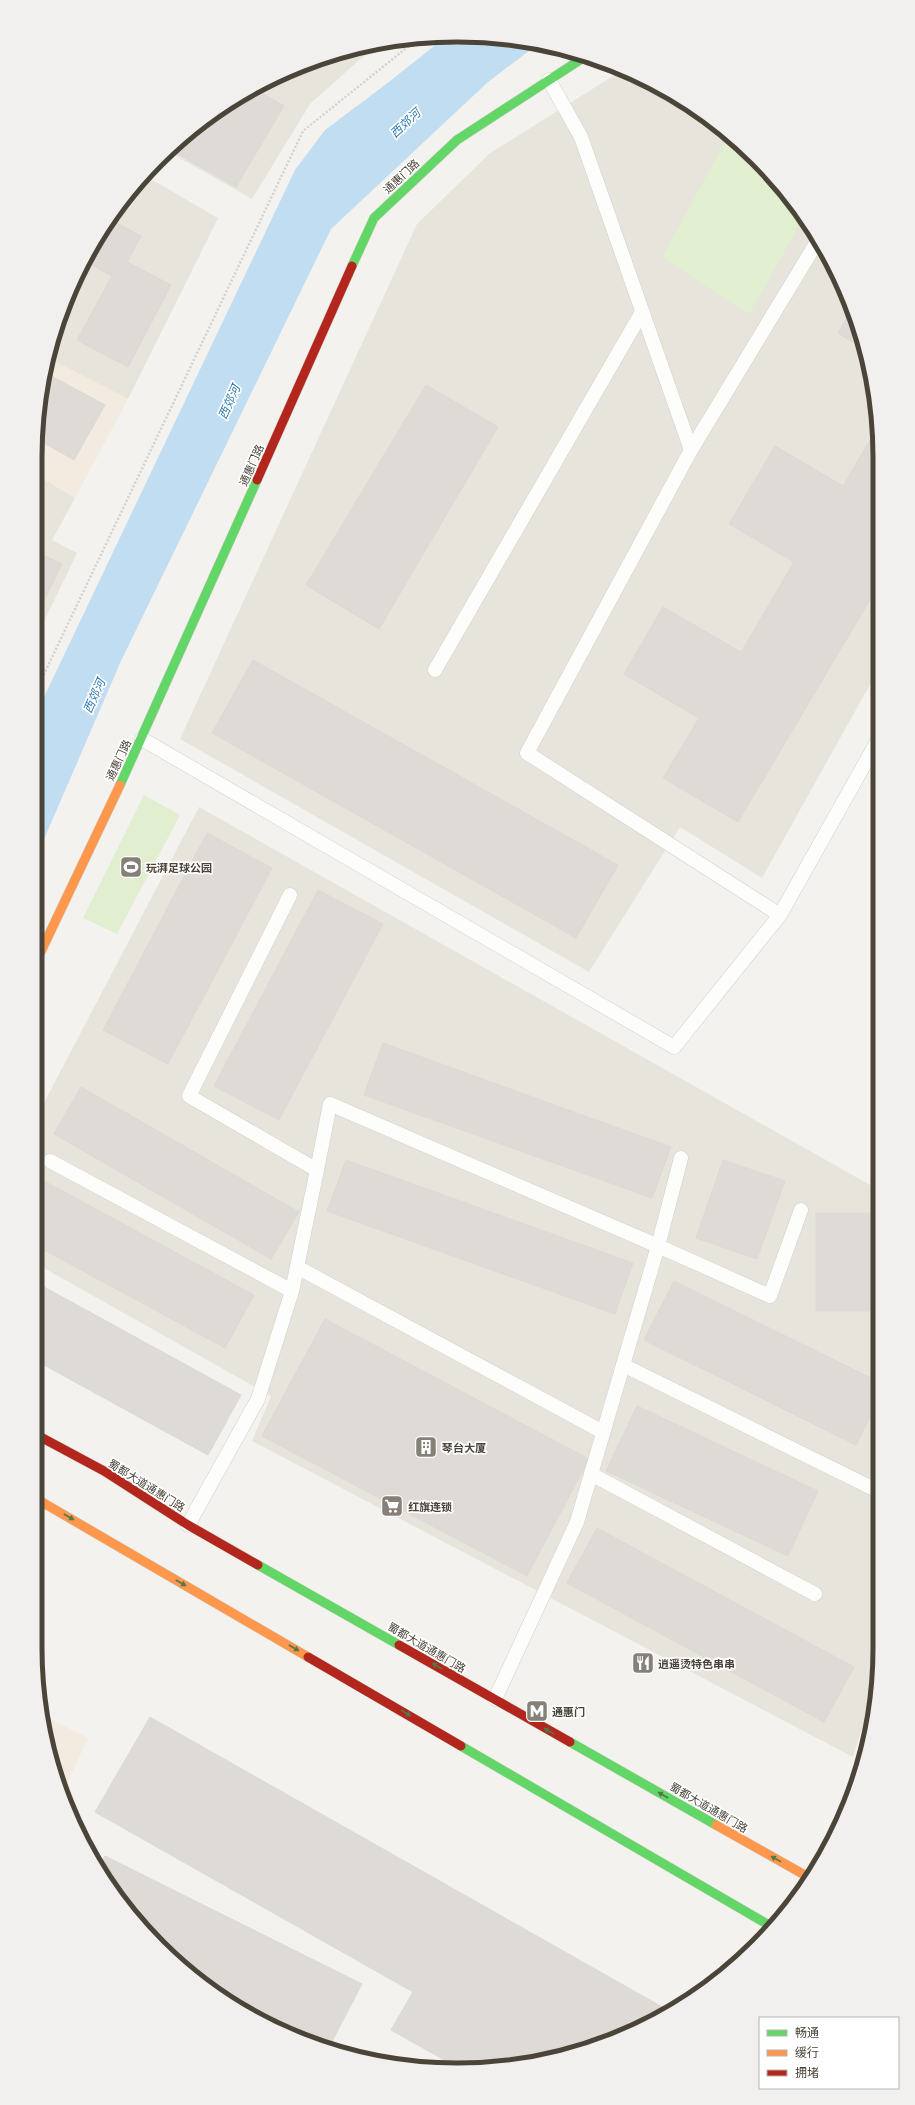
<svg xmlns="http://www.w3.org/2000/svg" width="915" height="2105" font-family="'Open Sans','Noto Sans SC',sans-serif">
<rect width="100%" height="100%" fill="#f4f2ee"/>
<g fill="#e7e4dc">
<polygon points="376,45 310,104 252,199 169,152 200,122 271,78 348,49"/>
<polygon points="621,71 692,106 736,140 793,200 848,296 876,402 877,672 762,878 680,827 589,972 180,739 417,224 489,154"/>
<polygon points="144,175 218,218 128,399 48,358 57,321 92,246"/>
<polygon points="35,474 75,498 52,540 77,553 35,640"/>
<polygon points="199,807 879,1190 880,1647 877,1680 853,1757 252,1441 271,1396 35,1263 35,1120"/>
</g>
<g fill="#f3ebdf">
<polygon points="48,358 128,399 75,498 35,474 43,375"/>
<polygon points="42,1715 88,1738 62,1794 57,1784 43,1730"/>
</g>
<g fill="#e1eecf">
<polygon points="729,135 793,200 803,219 749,314 662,257"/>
<polygon points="144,795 180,815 117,934 83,918"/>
</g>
<polygon fill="#c0ddf1" points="447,36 513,39 538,44 488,82 331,229 121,661 35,860 35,716 295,170 325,130 385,85"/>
<g fill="#dedbd6" stroke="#dcd9d4">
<polygon points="325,58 318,68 312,63"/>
<polygon points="255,89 284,106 236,187 171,150 200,122"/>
<polygon points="111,220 141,236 127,262 171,285 128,367 77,340 112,276 85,261 92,246"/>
<polygon points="852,310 861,347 838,333"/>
<polygon points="44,372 105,405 74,460 37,439"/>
<polygon points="426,385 498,427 379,629 306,585"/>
<polygon points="876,430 877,588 738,822 663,778 699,718 624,674 663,607 741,652 794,562 729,524 775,446 843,486"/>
<polygon points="35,551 62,564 35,619"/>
<polygon points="253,660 618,865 576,938 212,733"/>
<polygon points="207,833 272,868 168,1064 103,1030"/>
<polygon points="318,890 383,924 279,1120 214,1086"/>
<polygon points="383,1043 671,1147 652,1198 364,1095"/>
<polygon points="81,1087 299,1212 271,1259 54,1134"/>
<polygon points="346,1160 633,1263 615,1314 327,1211"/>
<polygon points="723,1160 785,1181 757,1259 696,1238"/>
<polygon points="35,1176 254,1295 225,1348 35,1245"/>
<rect x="816" y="1213" width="63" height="98"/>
<polygon points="674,1281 879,1382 879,1399 856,1445 644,1340"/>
<polygon points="35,1282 241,1395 208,1455 35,1360"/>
<polygon points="325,1319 589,1459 527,1576 262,1436"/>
<polygon points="637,1406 818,1491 788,1556 606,1471"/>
<polygon points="597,1528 854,1667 824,1722 567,1583"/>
<polygon points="150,1717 671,2012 619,2038 540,2062 462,2070 391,2030 413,1992 95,1812"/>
<polygon points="105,1856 362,1984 328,2049 246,2014 179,1965 140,1926 99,1868"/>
</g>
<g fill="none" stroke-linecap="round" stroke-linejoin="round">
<g stroke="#d2d0cb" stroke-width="15">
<g id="lane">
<polyline points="549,80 581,137 691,450 817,242"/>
<polyline points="691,450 527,753 780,915 877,742"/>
<polyline points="435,670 642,312"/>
<polyline points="142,739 674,1047 780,915"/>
<polyline points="290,895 189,1096 317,1170 292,1291"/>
<polyline points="681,1158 658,1246 770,1296 801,1210"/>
<polyline points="50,1161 292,1291 258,1399 188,1525"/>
<polyline points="317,1170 330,1104 658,1246 577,1522 495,1699"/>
<polyline points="297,1267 603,1432"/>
<polyline points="623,1365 880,1492"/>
<polyline points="591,1474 815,1594"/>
</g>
</g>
<g stroke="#d3cfc5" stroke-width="10">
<g id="fast">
<polyline points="352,266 374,218 457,140 586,56"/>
<polyline points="120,785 257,480"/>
<polyline points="258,1565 399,1645"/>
<polyline points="570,1742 716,1825"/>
<polyline points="461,1746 774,1928"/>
</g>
</g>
<g stroke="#d3cfc5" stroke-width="10">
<g id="slow">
<polyline points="35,964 120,785"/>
<polyline points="35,1498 308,1657"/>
<polyline points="716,1825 810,1878"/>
</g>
</g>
<g stroke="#d3cfc5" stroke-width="10">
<g id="jam">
<polyline points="257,480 352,266"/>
<polyline points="35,1434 104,1471 188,1525 258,1565"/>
<polyline points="399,1645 570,1742"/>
<polyline points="308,1657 461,1746"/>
</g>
</g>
<polyline stroke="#d3d2cc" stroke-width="2.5" stroke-dasharray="2 2" stroke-linecap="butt" points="35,693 303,131 419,38"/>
<use href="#lane" stroke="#fdfdfc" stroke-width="14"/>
<use href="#fast" stroke="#63d668" stroke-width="9"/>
<use href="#slow" stroke="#ff974d" stroke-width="9"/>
<use href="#jam" stroke="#b3261e" stroke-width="9"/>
</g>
<defs><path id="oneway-solid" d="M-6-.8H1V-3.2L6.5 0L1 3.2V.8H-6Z"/></defs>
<g fill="#537749">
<use href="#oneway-solid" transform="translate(69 1517) rotate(30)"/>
<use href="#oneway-solid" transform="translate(181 1583) rotate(30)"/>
<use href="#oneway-solid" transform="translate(294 1648) rotate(30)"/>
<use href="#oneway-solid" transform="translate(437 1666) rotate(-150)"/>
<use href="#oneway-solid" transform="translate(406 1713) rotate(30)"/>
<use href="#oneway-solid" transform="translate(549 1731) rotate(-150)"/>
<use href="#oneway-solid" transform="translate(663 1795) rotate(-150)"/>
<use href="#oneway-solid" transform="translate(776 1859) rotate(-151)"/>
</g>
<defs>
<g id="stadium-square" transform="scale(1.15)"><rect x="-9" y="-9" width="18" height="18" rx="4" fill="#868178" stroke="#fff"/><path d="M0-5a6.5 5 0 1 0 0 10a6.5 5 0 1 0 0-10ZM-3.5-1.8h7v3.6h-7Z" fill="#fff"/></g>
<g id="building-square" transform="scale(1.15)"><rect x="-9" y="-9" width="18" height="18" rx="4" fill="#868178" stroke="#fff"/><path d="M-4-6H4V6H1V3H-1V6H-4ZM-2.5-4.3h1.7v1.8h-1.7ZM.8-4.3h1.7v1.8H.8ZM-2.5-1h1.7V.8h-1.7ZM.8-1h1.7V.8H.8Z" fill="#fff"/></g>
<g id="supermarket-square" transform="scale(1.15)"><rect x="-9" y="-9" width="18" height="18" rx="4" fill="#868178" stroke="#fff"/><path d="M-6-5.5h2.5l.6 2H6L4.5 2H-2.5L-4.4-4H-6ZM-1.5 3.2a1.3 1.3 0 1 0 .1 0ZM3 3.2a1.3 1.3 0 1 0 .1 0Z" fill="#fff"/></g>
<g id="restaurant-square" transform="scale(1.15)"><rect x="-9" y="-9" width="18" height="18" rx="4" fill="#868178" stroke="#fff"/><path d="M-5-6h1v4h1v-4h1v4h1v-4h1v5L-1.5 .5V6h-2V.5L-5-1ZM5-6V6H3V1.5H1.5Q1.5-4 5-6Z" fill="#fff"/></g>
<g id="metro-square" transform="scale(1.15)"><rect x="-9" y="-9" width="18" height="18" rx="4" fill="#868178" stroke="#fff"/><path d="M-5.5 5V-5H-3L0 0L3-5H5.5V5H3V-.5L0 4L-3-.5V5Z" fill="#fff"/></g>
</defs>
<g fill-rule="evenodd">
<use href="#stadium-square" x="131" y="867"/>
<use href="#building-square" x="426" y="1447"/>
<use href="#supermarket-square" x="392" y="1506"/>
<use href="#restaurant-square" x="643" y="1663"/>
<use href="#metro-square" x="537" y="1711"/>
</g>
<g text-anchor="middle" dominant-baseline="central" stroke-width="3.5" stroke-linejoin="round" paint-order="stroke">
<g font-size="11" fill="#4b4439" stroke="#fff">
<text transform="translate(401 176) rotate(-43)">通惠门路</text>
<text transform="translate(251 465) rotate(-66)">通惠门路</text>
<text transform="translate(118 760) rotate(-65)">通惠门路</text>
<text transform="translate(147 1485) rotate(32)">蜀都大道通惠门路</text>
<text transform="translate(427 1647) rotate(30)">蜀都大道通惠门路</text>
<text transform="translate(709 1807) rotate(30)">蜀都大道通惠门路</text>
</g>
<g font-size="11" font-weight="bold" fill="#4b4439" stroke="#fff" text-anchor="start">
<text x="146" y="867">玩湃足球公园</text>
<text x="442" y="1447">琴台大厦</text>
<text x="408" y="1506">红旗连锁</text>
<text x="658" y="1663">逍遥烫特色串串</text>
<text x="552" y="1711">通惠门</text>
</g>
<g font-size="12" font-style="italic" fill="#2e7ab2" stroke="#fff">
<text transform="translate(405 123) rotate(-43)">西郊河</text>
<text transform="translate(229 402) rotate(-66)">西郊河</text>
<text transform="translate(94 696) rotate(-66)">西郊河</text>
</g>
</g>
<path d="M0 0H915V2105H0ZM457 42H458A415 415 0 0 1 873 457V1648A415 415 0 0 1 458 2063H457A415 415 0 0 1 42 1648V457A415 415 0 0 1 457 42Z" fill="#f1f0ef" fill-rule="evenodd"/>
<path fill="none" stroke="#4b4439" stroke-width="5" d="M457 42H458A415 415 0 0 1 873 457V1648A415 415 0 0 1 458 2063H457A415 415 0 0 1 42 1648V457A415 415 0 0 1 457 42Z"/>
<rect x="759" y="2017" width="140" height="72" fill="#ffffff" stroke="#b7b4b0"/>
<rect x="767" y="2030" width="20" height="6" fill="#63d668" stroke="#b7b4b0"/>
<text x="795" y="2037" font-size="12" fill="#4b4439">畅通</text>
<rect x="767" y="2050" width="20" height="6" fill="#ff974d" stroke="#b7b4b0"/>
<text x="795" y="2057" font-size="12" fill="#4b4439">缓行</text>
<rect x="767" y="2070" width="20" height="6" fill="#b3261e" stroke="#b7b4b0"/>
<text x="795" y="2077" font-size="12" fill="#4b4439">拥堵</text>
</svg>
